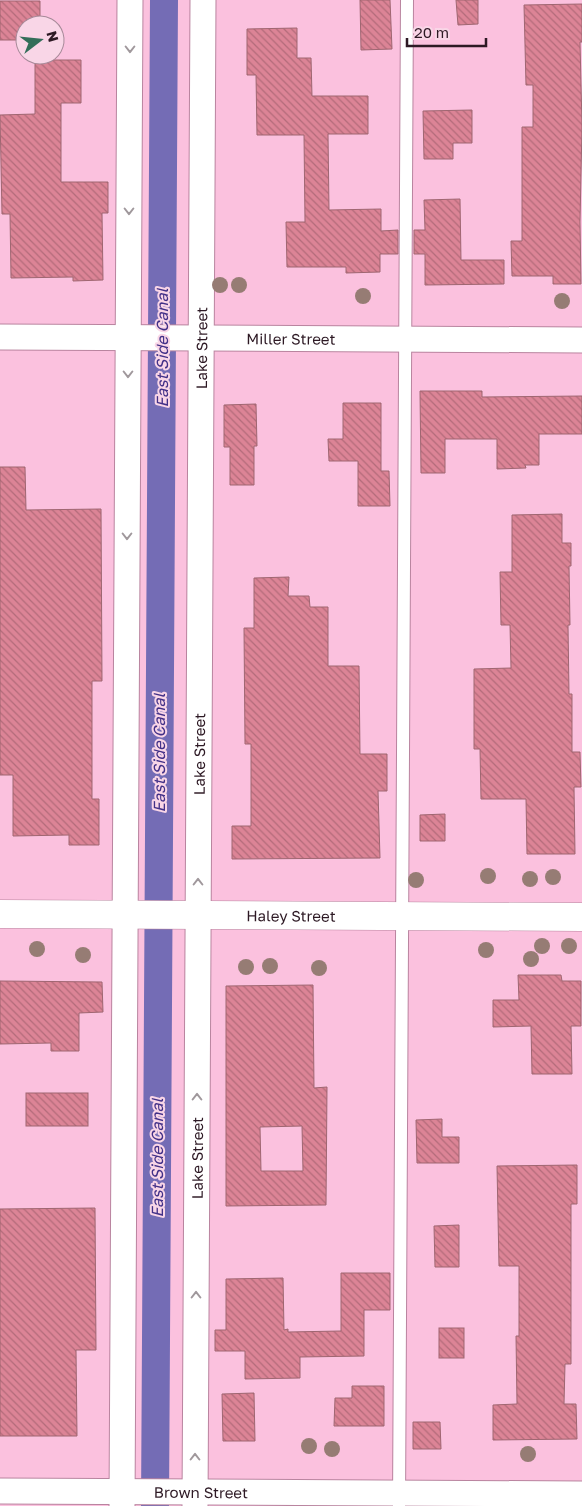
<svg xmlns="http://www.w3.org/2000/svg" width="582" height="1506" font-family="'Golos Text',sans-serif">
<defs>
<pattern id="building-back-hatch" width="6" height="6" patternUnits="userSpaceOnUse" patternTransform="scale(1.25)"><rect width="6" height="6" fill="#dc8496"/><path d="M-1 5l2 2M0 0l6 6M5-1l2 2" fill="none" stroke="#b36b7a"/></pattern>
</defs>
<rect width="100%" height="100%" fill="#fbc1de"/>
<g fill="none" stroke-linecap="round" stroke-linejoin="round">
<polyline stroke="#746cb5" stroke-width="28" points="155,1506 164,0"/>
</g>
<g fill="url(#building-back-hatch)" stroke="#9f6671" fill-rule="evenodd">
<polygon points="360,0 390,0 392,49 361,50"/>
<polygon points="456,0 478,0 478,24 458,25"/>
<polygon points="0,1 40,1 40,25 25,25 25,40 0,40"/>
<polygon points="582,4 582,42 580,42 582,126 580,222 581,284 553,284 553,276 512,276 511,241 522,241 522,127 533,127 533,85 526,85 524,5"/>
<polygon points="297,28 297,58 311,58 312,96 368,96 368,134 328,134 329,210 381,209 381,231 398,230 398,254 380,254 380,272 346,273 346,267 287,267 286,222 305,222 304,135 257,135 256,75 247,75 247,29"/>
<polygon points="35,60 81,60 81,103 61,103 61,182 108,182 108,213 102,213 103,280 73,281 73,277 11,278 10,214 2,214 0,115 35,114"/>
<polygon points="472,110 472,143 453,143 453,159 424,159 423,111"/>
<polygon points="460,199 461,260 504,260 504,284 425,285 425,254 414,254 414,230 425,230 424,200"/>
<polygon points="420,391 482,391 482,397 582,396 582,434 539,434 539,465 525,465 526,468 497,469 497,439 445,439 445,473 421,473"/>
<polygon points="343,403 381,403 381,471 389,471 390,506 358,506 358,461 329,461 328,439 343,439"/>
<polygon points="256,404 257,446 254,446 254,485 230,485 230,447 224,447 224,405"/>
<polygon points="0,467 25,467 26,510 101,509 102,681 92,681 92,799 99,799 99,845 69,845 69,835 13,836 13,775 0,775"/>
<polygon points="562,514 562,543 571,543 571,566 569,566 570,625 568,625 569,694 572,694 572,752 580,752 581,787 574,787 575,854 527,854 526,799 481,799 480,749 474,749 474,669 511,668 510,625 501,625 500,572 512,572 512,515"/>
<polygon points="289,577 288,596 309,596 310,607 328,607 328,666 359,666 360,754 387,754 387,791 378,791 380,858 232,859 232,826 251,826 251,744 245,744 244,628 254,628 254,578"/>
<polygon points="445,814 445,841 420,841 420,815"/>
<polygon points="518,975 561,975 562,981 581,981 581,1026 571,1026 572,1074 532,1074 531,1026 493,1027 493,1000 519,1000"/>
<polygon points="0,981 102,982 103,1012 79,1013 79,1051 51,1051 51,1043 0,1044"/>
<path d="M313 985 314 1088 327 1087 326 1205 226 1206V986ZM302 1126 303 1171H261L260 1127Z"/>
<rect x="26" y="1093" width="62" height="33"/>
<polygon points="442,1119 442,1137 459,1137 459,1163 417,1163 416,1120"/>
<polygon points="577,1165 577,1204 571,1204 571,1364 565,1364 564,1404 576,1404 577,1439 493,1440 493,1405 517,1404 516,1336 519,1336 519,1266 499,1266 497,1166"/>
<polygon points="95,1208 96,1350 76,1350 77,1436 0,1436 0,1209"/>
<polygon points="459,1225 459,1267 435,1267 434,1226"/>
<polygon points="341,1273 390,1273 390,1310 364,1310 364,1356 300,1357 300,1378 245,1379 245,1351 215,1351 215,1330 226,1330 226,1279 283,1278 284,1330 288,1329 288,1332 341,1331"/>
<rect x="439" y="1328" width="25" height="30"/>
<polygon points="352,1386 384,1386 384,1426 334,1426 335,1398 352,1398"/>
<polygon points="254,1393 255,1441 223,1441 222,1394"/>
<polygon points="413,1422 440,1422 441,1449 413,1449"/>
</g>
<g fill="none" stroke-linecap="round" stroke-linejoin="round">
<g stroke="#b9849f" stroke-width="14">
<polyline id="service" points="399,1506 407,0"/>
</g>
<g stroke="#b9849f" stroke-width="27">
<g id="minor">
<path id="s1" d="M0 337 582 340"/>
<path id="s2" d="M0 1491 582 1494"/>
<polyline points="122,1506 130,0"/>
<path id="s3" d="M195 1506 203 0"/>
</g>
</g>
<g stroke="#b9849f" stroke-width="29">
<g id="tertiary">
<path id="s4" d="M0 914 582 917"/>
</g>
</g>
<use href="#service" stroke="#fff" stroke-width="12"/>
<use href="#minor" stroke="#fff" stroke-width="25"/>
<use href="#tertiary" stroke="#fff" stroke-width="28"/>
</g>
<g fill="#967c74">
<circle cx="220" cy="285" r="8"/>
<circle cx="239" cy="285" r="8"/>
<circle cx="363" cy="296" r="8"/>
<circle cx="562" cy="301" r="8"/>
<circle cx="488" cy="876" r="8"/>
<circle cx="553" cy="877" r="8"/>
<circle cx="530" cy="879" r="8"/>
<circle cx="416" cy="880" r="8"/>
<circle cx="542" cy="946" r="8"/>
<circle cx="569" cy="946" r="8"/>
<circle cx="37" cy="949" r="8"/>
<circle cx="486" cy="950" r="8"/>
<circle cx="83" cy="955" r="8"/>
<circle cx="531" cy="959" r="8"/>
<circle cx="270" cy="966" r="8"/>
<circle cx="246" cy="967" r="8"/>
<circle cx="319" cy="968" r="8"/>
<circle cx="309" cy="1446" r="8"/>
<circle cx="332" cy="1449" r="8"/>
<circle cx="528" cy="1454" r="8"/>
</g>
<defs><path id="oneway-chevron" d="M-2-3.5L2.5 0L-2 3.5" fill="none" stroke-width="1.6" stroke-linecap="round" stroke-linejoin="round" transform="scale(1.25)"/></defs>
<g stroke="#a0989c">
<use href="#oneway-chevron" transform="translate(130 49) rotate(90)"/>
<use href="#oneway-chevron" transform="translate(129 211) rotate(90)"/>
<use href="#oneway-chevron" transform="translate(128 374) rotate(90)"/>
<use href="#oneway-chevron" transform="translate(127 536) rotate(90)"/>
<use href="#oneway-chevron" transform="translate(198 882) rotate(-90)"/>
<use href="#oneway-chevron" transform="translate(197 1097) rotate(-90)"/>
<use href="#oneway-chevron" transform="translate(196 1295) rotate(-90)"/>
<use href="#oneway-chevron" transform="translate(195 1457) rotate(-90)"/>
</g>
<g text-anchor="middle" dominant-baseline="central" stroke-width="4" stroke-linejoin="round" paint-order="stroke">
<g font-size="15" fill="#2d1924" stroke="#f9d6e7">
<text stroke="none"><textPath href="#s1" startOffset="291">Miller Street</textPath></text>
<text stroke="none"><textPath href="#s3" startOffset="1158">Lake Street</textPath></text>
<text stroke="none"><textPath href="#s3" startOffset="752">Lake Street</textPath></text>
<text stroke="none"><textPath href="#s4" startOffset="291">Haley Street</textPath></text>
<text stroke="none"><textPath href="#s3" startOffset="348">Lake Street</textPath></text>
<text stroke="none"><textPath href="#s2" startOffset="201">Brown Street</textPath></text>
</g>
<g font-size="16" font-style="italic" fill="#423087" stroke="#f9d6e7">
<text transform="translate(162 348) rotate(-90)">East Side Canal</text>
<text transform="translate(159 753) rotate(-90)">East Side Canal</text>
<text transform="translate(157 1158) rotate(-90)">East Side Canal</text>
</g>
</g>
<g transform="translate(40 40) rotate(74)"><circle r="24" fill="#f9d6e7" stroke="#a78a99"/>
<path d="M0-4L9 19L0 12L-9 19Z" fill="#336e59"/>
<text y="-8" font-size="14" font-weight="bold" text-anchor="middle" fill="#2d1924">N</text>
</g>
<path d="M407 38v8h79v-8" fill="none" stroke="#2d1924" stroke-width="2.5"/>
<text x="414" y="38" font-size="15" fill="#2d1924" stroke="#f9d6e7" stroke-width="4" paint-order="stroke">20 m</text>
</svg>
